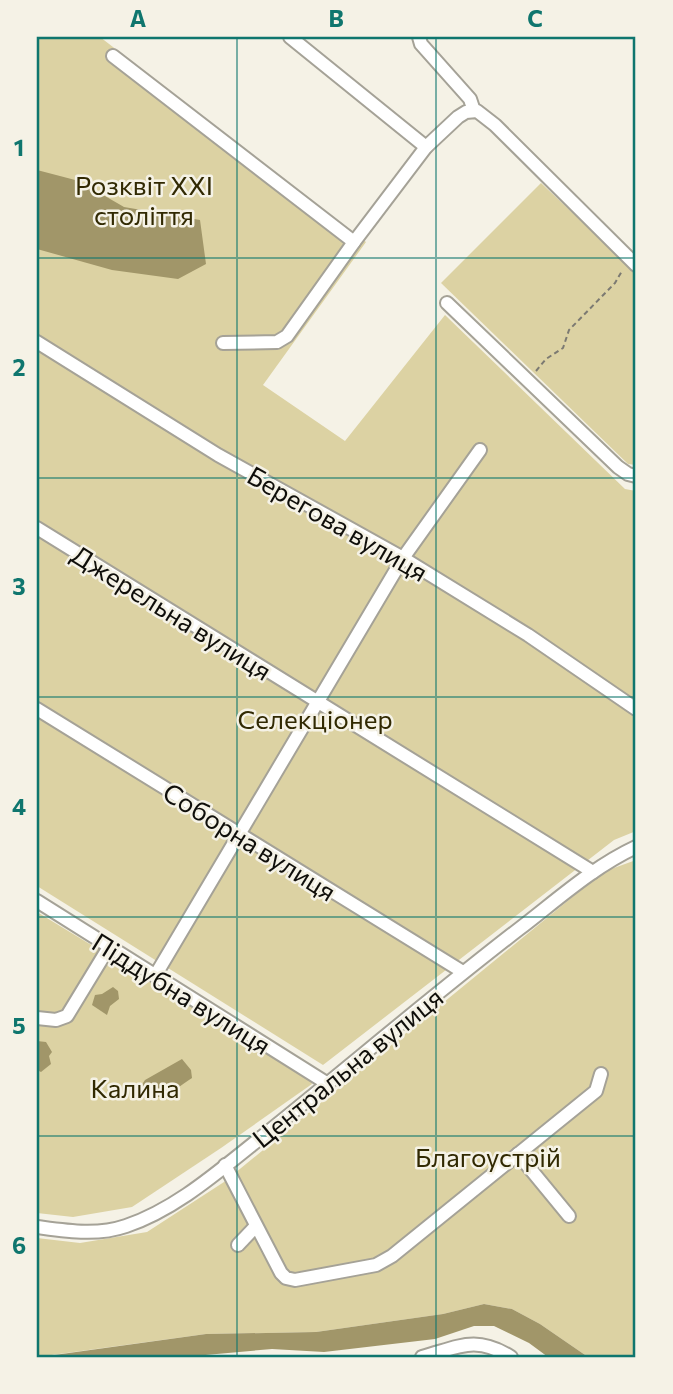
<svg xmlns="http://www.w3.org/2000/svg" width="673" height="1394" font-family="Commissioner,sans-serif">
<rect width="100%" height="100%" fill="#f5f2e6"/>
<g fill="#dcd2a3">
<polygon points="37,37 100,37 366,242 263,385 345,441 445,315 625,489 636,491 636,831 614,840 323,1065 37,886"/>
<polygon points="541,183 636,273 636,465 628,464 441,283"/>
<polygon points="636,860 636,1357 588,1357 540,1324 512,1309 484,1304 443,1314 316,1332 206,1334 37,1357 37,1238 80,1243 147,1232 224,1182 603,872"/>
<polygon points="37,912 310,1078 312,1084 221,1148 132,1207 73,1217 37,1213"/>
</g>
<g fill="#a19669">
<polygon points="37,170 79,181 124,207 200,220 206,264 178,279 112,270 37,249"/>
<polygon points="113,987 118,991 119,999 110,1006 107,1015 92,1005 95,995 102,994"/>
<polygon points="37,1041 46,1042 52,1052 49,1056 51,1064 41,1072 37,1070"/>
<path d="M182 1059 191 1070 192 1078C176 1088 154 1111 141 1086L145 1080Z"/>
<polygon points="484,1304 512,1309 540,1324 588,1357 548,1357 529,1343 494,1326 474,1326 435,1339 324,1352 272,1349 183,1357 40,1357 206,1334 316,1332 443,1314"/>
</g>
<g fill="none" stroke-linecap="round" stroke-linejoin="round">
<g stroke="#a5a297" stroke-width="16">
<g id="minor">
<polyline points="290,37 426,147"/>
<polyline points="419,37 421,44 470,99 474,111"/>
<polyline points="113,56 354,242 287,336 277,342 223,343"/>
<polyline points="354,242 426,147 458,117 466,112 477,111 495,125 636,265"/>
<polyline points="447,303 618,467 628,474 636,476"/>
<polyline points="37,342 218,455 403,558 528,635 636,709"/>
<polyline points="37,528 593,872"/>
<polyline points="37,709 463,972"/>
<polyline points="37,901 328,1084"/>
<polyline points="155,976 403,558 480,450"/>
<polyline points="37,1018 56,1020 67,1016 109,947"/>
<polyline points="518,1154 569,1216"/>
<polyline points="225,1165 281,1273 286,1278 295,1280 376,1265 392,1256 596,1091 601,1074"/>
<path d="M37 1227C67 1231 97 1236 126 1226 177 1209 221 1169 263 1136 349 1067 432 996 519 929 557 900 593 867 636 847"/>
<polyline points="238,1245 256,1226"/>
<path d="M422 1357C459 1347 475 1335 511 1357"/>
</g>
</g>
<polyline stroke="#7c7a72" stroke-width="2" stroke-dasharray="5 3.5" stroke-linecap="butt" points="536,371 546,359 563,348 569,330 615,283 622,271"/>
<use href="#minor" stroke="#fff" stroke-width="12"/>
</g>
<path fill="none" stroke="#0f766e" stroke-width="2" stroke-opacity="0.55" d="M237 37V1357M436 37V1357M37 258H636M37 478H636M37 697H636M37 917H636M37 1136H636"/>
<g text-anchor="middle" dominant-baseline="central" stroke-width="5" stroke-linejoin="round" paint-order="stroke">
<g font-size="26" fill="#312902" stroke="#f5f2e6">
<text x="144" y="184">Розквіт XXI<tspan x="144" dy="30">століття</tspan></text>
<text x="315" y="718">Селекціонер</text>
<text x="135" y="1087">Калина</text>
<text x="488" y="1156">Благоустрій</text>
</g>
<g font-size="26" fill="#0f0e0a" stroke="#f5f2e6">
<text transform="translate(338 523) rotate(30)">Берегова вулиця</text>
<text transform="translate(172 612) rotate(32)">Джерельна вулиця</text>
<text transform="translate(250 841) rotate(32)">Соборна вулиця</text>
<text transform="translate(182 993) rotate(32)">Піддубна вулиця</text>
<text transform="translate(347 1067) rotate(-39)">Центральна вулиця</text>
</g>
</g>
<rect width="673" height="1394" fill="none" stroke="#f5f2e6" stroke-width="77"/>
<rect x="38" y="38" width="596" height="1318" fill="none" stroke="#0f766e" stroke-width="2.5"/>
<g font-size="23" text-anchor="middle" font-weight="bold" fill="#0f766e">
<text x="138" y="27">A</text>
<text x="336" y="27">B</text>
<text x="535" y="27">C</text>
<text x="19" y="156">1</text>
<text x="19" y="376">2</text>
<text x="19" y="595">3</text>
<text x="19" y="815">4</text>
<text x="19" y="1034">5</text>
<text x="19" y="1254">6</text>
</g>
</svg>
